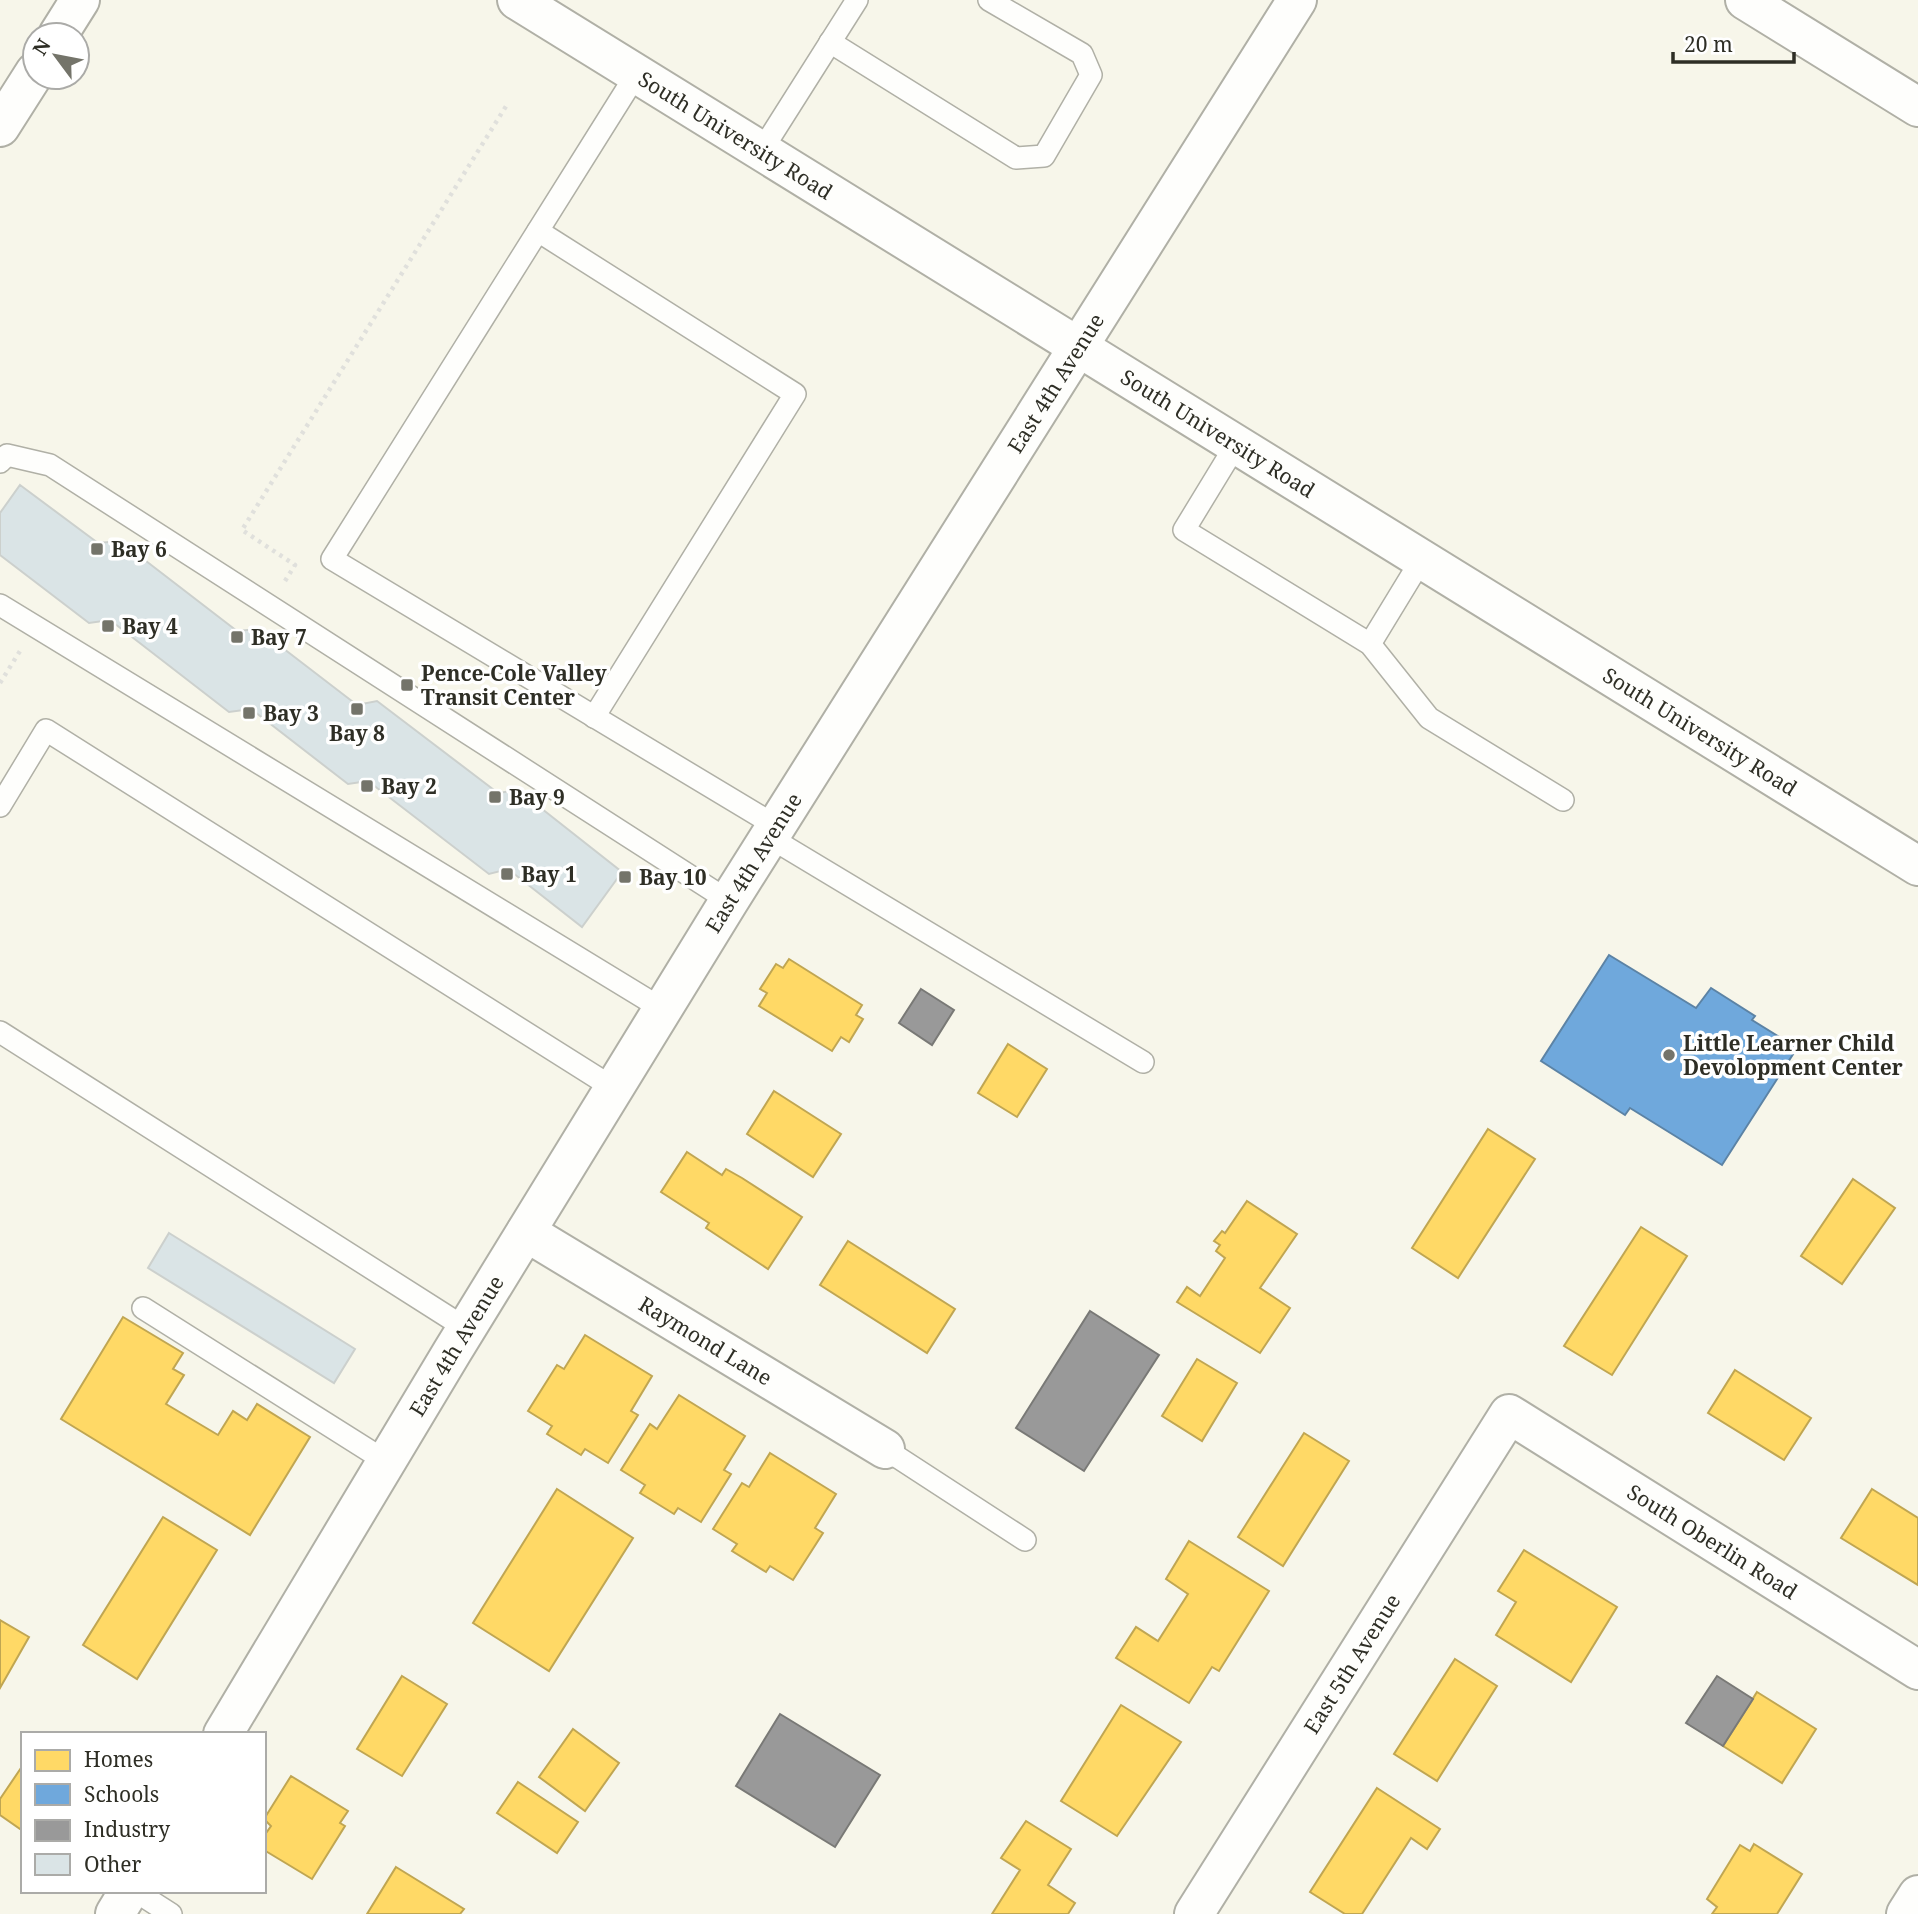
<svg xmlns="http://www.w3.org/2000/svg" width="1918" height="1914" font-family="'Noto Serif',serif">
<rect width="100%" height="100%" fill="#f7f6ea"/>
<g fill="#ffd966" stroke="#c0a652" stroke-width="2">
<polygon points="789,959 862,1005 856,1015 863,1019 849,1042 841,1037 832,1051 759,1006 767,993 760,989 776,964 783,968"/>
<polygon points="1008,1044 1047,1069 1017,1117 978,1093"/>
<polygon points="774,1091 841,1134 813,1177 747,1134"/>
<polygon points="1488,1129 1535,1159 1458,1278 1412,1248"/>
<polygon points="687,1152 722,1175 726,1169 742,1178 802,1217 768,1269 706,1228 709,1223 661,1192"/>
<polygon points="1853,1179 1895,1208 1842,1284 1801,1256"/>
<polygon points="1247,1201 1297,1234 1260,1288 1290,1308 1260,1353 1177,1302 1187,1287 1200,1296 1225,1258 1216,1251 1220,1245 1214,1241 1222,1231 1225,1233"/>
<polygon points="1641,1227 1687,1256 1612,1375 1564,1346"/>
<polygon points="848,1241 955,1309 927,1353 820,1285"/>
<polygon points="123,1317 183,1353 173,1369 184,1375 166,1404 218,1435 233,1411 247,1420 257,1404 310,1437 250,1535 61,1419"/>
<polygon points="585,1335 652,1376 631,1411 638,1415 608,1463 585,1449 581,1455 547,1434 552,1426 528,1411 557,1365 564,1369"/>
<polygon points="1197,1359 1237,1383 1202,1441 1162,1416"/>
<polygon points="1735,1370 1811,1418 1784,1460 1708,1413"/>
<polygon points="679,1395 745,1436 724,1470 731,1474 701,1522 678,1508 674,1514 640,1493 645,1485 621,1470 650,1424 657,1429"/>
<polygon points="1304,1433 1349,1461 1283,1566 1238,1537"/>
<polygon points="770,1453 836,1494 815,1528 823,1533 793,1580 770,1566 766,1572 732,1551 737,1544 713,1529 742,1483 749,1487"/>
<polygon points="557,1489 633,1538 549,1671 473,1623"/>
<polygon points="1872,1489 1918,1518 1918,1585 1841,1538"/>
<polygon points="163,1517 217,1550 137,1679 83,1645"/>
<polygon points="1189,1541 1269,1591 1219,1671 1212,1667 1189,1703 1116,1658 1136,1627 1158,1641 1188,1594 1166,1579"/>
<polygon points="1524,1550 1617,1607 1571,1682 1496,1635 1516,1602 1498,1591"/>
<polygon points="0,1620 29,1637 0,1688"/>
<polygon points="1455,1659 1497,1686 1437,1781 1394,1754"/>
<polygon points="402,1676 447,1704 402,1776 357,1749"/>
<polygon points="1757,1692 1816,1729 1782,1783 1723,1746"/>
<polygon points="1121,1705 1181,1742 1117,1836 1061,1801"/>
<polygon points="573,1729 619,1763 585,1811 539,1777"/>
<polygon points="23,1765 23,1831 0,1815 0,1799"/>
<polygon points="291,1776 348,1811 340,1823 345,1826 312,1879 264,1850 264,1836 271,1826 264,1819"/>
<polygon points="518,1782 578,1822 557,1853 497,1813"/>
<polygon points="1377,1788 1440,1829 1427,1849 1411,1838 1362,1914 1345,1914 1310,1892"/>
<polygon points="1026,1821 1071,1849 1048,1885 1075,1903 1068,1914 992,1914 1020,1870 1001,1858"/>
<polygon points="1754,1844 1802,1874 1777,1914 1712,1914 1717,1907 1707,1899 1740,1845 1750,1851"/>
<polygon points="396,1867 464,1909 460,1914 367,1914"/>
</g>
<polygon fill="#6fa8dc" stroke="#5c83a5" stroke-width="2" points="1609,955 1696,1008 1711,988 1755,1016 1752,1020 1797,1048 1722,1165 1630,1108 1625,1115 1541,1061"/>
<g fill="#999" stroke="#797976" stroke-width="2">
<polygon points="921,989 954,1010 932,1045 899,1023"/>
<polygon points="1090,1311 1159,1355 1084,1471 1016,1428"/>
<polygon points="1717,1676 1753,1699 1723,1746 1686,1723"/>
<polygon points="780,1714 880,1775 835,1847 736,1786"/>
</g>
<g fill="#dae4e6" stroke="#ccd0cd" stroke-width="2">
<polygon points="20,485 98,543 120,541 237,631 258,629 357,705 377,701 498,793 518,790 622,872 582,927 508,869 489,874 368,781 348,784 251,709 229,712 110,620 89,623 0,555 0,513"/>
<polygon points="169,1233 355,1349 334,1383 148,1268"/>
</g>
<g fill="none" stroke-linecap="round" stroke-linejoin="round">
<g stroke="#b0b0a6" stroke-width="24">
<g id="service">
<polyline points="830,42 1016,158 1044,156 1091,75 1082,54 989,0"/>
<polyline points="637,73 332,559 776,826"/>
<polyline points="762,150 857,0"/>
<polyline points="538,231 795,394 594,717"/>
<polyline points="1237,443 1184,530 1370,644 1429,718 1563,800"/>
<polyline points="0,462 7,455 50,465 729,901"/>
<polyline points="0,605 664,1010"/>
<polyline points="1370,644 1423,557"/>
<polyline points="0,806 46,730 615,1089"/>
<polyline points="769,837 1143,1062"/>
<polyline points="0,1032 467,1329"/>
<polyline points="143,1308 387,1462"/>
<polyline points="885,1449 1025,1540"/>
<polyline points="135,1891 171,1914"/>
</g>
</g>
<g stroke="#b0b0a6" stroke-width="42">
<g id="minor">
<polyline points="1745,0 1918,107"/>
<path id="s1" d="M526 1232 885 1449"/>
<path id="s2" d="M1194 1914 1509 1414 1918 1670"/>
<polyline points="1906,1914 1918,1895"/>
</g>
</g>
<g stroke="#b0b0a6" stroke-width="42">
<g id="tertiary">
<path id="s3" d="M223 1734 452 1352 729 901 1297 0"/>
<polyline points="115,1914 129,1891"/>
</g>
</g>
<g stroke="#b0b0a6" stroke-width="42">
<g id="secondary">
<path id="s4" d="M517 0 1918 866"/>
<polyline points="58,35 80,0"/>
<polyline points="0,127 35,72"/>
</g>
</g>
<g stroke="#e0e0dc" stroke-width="4.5" stroke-dasharray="3.5 5" stroke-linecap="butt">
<polyline points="285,581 295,565 242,530 508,103"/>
<polyline points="0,683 20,651"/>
</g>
<use href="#service" stroke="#fefefc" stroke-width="21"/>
<use href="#minor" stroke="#fefefc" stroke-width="38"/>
<use href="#tertiary" stroke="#fefefc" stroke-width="38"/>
<use href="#secondary" stroke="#fefefc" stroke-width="38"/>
</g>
<g fill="#74746a" stroke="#fff" stroke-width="2.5">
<rect x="90" y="542" width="14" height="14" rx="3.5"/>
<rect x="101" y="619" width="14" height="14" rx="3.5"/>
<rect x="230" y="630" width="14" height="14" rx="3.5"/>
<rect x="400" y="678" width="14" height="14" rx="3.5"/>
<rect x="350" y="702" width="14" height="14" rx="3.5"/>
<rect x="242" y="706" width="14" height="14" rx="3.5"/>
<rect x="360" y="779" width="14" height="14" rx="3.5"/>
<rect x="488" y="790" width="14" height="14" rx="3.5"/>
<rect x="500" y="867" width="14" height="14" rx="3.5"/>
<rect x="618" y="870" width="14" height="14" rx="3.5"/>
<circle cx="1669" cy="1055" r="7"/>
</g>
<g text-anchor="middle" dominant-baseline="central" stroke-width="7" stroke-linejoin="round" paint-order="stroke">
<g font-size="21" fill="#2e2e25" stroke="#fff">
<text stroke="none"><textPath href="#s4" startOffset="257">South University Road</textPath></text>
<text stroke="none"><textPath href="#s3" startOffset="1587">East 4th Avenue</textPath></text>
<text stroke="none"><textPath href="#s4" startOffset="824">South University Road</textPath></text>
<text stroke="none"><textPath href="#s4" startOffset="1391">South University Road</textPath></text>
<text stroke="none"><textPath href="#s3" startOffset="1020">East 4th Avenue</textPath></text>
<text stroke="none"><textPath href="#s1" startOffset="210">Raymond Lane</textPath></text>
<text stroke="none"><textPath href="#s3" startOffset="453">East 4th Avenue</textPath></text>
<text stroke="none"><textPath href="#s2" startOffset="831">South Oberlin Road</textPath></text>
<text stroke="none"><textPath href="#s2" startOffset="296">East 5th Avenue</textPath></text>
</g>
<g font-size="21" font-weight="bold" fill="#2e2e25" stroke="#fff" text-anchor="start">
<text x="111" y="549">Bay 6</text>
<text x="122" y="626">Bay 4</text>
<text x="251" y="637">Bay 7</text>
<text x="421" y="673">Pence-Cole Valley<tspan x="421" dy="24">Transit Center</tspan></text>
<text x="263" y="713">Bay 3</text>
<text x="357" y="733" text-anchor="middle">Bay 8</text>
<text x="381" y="786">Bay 2</text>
<text x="509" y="797">Bay 9</text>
<text x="521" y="874">Bay 1</text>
<text x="639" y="877">Bay 10</text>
<text x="1683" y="1043">Little Learner Child<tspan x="1683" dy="24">Devolopment Center</tspan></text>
</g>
</g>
<rect x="21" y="1732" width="245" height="161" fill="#ffffff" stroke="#ababa8" stroke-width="2"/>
<rect x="35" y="1750" width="35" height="21" fill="#ffd966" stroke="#ababa8" stroke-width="2"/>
<text x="84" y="1767" font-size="21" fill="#2e2e25">Homes</text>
<rect x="35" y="1784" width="35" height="21" fill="#6fa8dc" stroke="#ababa8" stroke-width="2"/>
<text x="84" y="1802" font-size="21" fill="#2e2e25">Schools</text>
<rect x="35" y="1820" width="35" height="21" fill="#999999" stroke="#ababa8" stroke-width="2"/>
<text x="84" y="1837" font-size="21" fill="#2e2e25">Industry</text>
<rect x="35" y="1854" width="35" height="21" fill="#dae4e6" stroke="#ababa8" stroke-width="2"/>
<text x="84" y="1872" font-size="21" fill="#2e2e25">Other</text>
<g transform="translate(56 56) rotate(302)"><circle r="33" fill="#ffffff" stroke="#ababa8" stroke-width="2"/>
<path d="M0-5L12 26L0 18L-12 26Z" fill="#74746a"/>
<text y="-10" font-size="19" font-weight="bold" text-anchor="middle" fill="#2e2e25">N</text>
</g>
<path d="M1673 52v10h121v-10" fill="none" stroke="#2e2e25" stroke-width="3.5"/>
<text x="1684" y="52" font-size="21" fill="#2e2e25" stroke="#ffffff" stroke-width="5" paint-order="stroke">20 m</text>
</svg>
